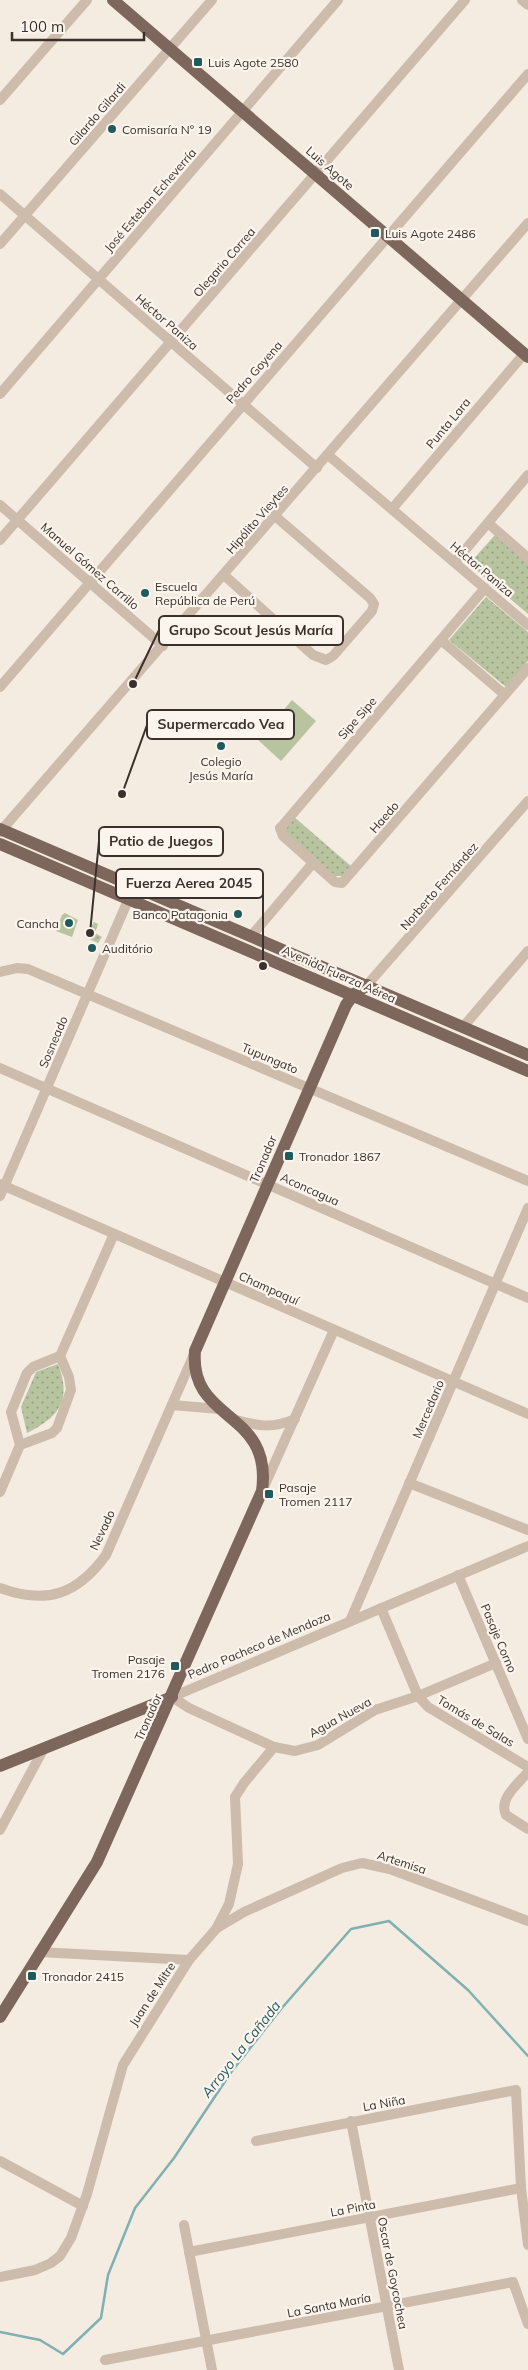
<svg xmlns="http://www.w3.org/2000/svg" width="528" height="2370" font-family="Mulish,sans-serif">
<defs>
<pattern id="grass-dots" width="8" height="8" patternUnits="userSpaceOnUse" patternTransform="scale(1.25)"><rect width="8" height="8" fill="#b8c4a0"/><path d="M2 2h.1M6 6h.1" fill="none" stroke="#97a083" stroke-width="1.8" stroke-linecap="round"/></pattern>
</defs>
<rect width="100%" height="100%" fill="#f4ebe1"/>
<g fill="url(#grass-dots)">
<polygon points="495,535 528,563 528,614 469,564"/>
<polygon points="486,597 528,632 528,661 506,687 449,640"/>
<polygon points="293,816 352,867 345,876 334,876 286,835 285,829"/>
<polygon points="94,922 98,924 95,933 102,937 98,943 85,937"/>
<path d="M58 1364C72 1400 59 1417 27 1433L21 1407 36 1372Z"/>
</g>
<g fill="#b8c4a0">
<polygon points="292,700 316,721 281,761 258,740"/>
<polygon points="65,913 78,920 72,937 56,931 62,915"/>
</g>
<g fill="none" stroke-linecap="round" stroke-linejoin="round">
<polyline stroke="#7fb0b2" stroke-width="2.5" points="0,2332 40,2340 63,2354 101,2318 108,2275 135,2208 174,2158 232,2071 281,2009 351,1929 389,1921 468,1990 528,2056"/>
<g stroke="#cdbbac" stroke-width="10">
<polyline points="522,0 528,5"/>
<polyline points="0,100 87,0"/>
<polyline points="0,194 317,468"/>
<polyline points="0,244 212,0"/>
<polyline points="0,394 338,0"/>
<polyline points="328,455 528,625"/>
<polyline points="0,505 163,646"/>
<polyline points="392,509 524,354"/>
<polyline points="488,523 528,558"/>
<polyline points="0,540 465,0"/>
<polyline points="455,562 528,475"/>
<polyline points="224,575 313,655 326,660 333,656 372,611 374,604 370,598 275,516"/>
<polyline points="485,588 283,825 280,828 283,836 335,882 342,883 528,668"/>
<polyline points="441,640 505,695"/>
<polyline points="0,687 528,74"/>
<polyline points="0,832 528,223"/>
<polyline points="252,935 313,863"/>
<polyline points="0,972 17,968 28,969 528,1181"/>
<polyline points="367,985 528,801"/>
<polyline points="463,1027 528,951"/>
<polyline points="0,1068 528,1298"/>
<polyline points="0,1184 528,1414"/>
<polyline points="0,1196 129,898"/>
<polyline points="172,1405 220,1409"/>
<path d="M233 1419C257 1426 272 1429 295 1419"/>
<polyline points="20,1445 52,1433 57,1428 71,1390 69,1377 60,1356"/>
<polyline points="409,1483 528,1530"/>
<polyline points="263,1489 334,1330"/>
<polyline points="0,1492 20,1445 11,1412 27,1373 33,1367 60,1356 114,1234"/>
<polyline points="458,1575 528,1739"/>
<path d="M0 1588C46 1605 77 1595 106 1555L195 1352"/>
<polyline points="381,1608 418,1696 428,1707 528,1767"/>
<polyline points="350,1621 528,1208"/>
<polyline points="496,1663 418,1696 375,1710 318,1745 295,1751 274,1747 189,1708 172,1697 528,1546"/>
<path d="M528 1772C518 1784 498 1799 506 1815L528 1829"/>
<polyline points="0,1830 44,1748"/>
<polyline points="217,1928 244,1912 342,1868 362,1863 390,1869 528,1921"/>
<polyline points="39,1952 189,1960"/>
<polyline points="351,2121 399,2370"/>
<polyline points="256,2141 516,2090 521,2188 528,2245"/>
<polyline points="0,2161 83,2206"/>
<polyline points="184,2225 212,2370"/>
<polyline points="189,2252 521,2188"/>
<polyline points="0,2277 35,2270 51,2263 60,2256 71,2238 87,2194 123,2065 189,1960 216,1929 229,1904 238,1864 235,1797 244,1783 274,1747"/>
<polyline points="105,2360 513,2282 528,2324"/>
</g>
<g stroke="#7d675c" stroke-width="12">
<polyline points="113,0 528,357"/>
<polyline points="0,829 528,1055"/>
<polyline points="0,844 528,1071"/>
<polyline points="0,1766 172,1697"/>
<path d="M0 2017 97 1862 262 1491C273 1409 189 1423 195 1351L346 1005 353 995 367 985"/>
</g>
</g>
<g fill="#1f5a5e" stroke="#fbf5ee" stroke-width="2">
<rect x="193" y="57" width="10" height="10" rx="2.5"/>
<circle cx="112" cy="129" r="5"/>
<rect x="370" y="228" width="10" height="10" rx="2.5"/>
<circle cx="145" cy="593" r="5"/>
<circle cx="221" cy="746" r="5"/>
<circle cx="238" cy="914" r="5"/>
<circle cx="69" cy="923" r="5"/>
<circle cx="92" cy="948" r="5"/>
<rect x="284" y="1151" width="10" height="10" rx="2.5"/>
<rect x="264" y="1489" width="10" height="10" rx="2.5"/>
<rect x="170" y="1661" width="10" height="10" rx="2.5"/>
<rect x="27" y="1971" width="10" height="10" rx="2.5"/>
</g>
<g text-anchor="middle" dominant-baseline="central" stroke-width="4.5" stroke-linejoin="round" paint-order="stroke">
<g font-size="12" fill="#3b302b" stroke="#fbf5ee" text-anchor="start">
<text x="208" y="62">Luis Agote 2580</text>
<text x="122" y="129">Comisaría N° 19</text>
<text x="385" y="233">Luis Agote 2486</text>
<text x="155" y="586">Escuela<tspan x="155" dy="14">República de Perú</tspan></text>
<text x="221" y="761" text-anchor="middle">Colegio<tspan x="221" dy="14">Jesús María</tspan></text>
<text x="228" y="914" text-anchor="end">Banco Patagonia</text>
<text x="59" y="923" text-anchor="end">Cancha</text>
<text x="102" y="948">Auditório</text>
<text x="299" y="1156">Tronador 1867</text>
<text x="279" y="1487">Pasaje<tspan x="279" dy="14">Tromen 2117</tspan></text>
<text x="165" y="1659" text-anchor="end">Pasaje<tspan x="165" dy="14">Tromen 2176</tspan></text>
<text x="42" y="1976">Tronador 2415</text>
</g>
<g font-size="12" fill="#3b302b" stroke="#fbf5ee">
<text transform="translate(97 114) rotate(-49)">Gilardo Gilardi</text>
<text transform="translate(330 168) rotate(41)">Luis Agote</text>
<text transform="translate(150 200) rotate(-49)">José Esteban Echeverría</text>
<text transform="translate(224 262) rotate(-49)">Olegario Correa</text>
<text transform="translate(167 322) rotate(41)">Héctor Paniza</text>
<text transform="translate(254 372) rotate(-49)">Pedro Goyena</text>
<text transform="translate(448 423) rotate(-50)">Punta Lara</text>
<text transform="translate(257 519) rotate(-49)">Hipólito Vieytes</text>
<text transform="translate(90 566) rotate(41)">Manuel Gómez Carrillo</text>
<text transform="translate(482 569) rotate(40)">Héctor Paniza</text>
<text transform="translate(357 718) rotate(-49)">Sipe Sipe</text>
<text transform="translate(384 817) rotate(-49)">Haedo</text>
<text transform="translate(439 886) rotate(-49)">Norberto Fernández</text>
<text transform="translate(339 974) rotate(24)">Avenida Fuerza Aérea</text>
<text transform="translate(53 1042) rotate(-67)">Sosneado</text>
<text transform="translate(270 1058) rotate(23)">Tupungato</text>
<text transform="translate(263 1159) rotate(-67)">Tronador</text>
<text transform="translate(310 1189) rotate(24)">Aconcagua</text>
<text transform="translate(269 1288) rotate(24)">Champaquí</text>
<text transform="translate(428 1409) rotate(-67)">Mercedario</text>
<text transform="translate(102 1530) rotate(-65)">Nevado</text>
<text transform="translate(499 1638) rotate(67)">Pasaje Corno</text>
<text transform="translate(259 1645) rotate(-23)">Pedro Pacheco de Mendoza</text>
<text transform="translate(148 1717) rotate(-66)">Tronador</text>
<text transform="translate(340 1717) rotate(-29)">Agua Nueva</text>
<text transform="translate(476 1721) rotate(31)">Tomás de Salas</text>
<text transform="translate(402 1862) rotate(18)">Artemisa</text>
<text transform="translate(152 1994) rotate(-57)">Juan de Mitre</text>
<text transform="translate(384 2103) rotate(-10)">La Niña</text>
<text transform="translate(353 2208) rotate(-11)">La Pinta</text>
<text transform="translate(393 2273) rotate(79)">Oscar de Goycochea</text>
<text transform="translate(329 2305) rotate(-11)">La Santa María</text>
</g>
<g font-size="14" font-style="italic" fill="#1f5a5e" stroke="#fbf5ee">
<text transform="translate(241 2049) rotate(-52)">Arroyo La Cañada</text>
</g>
</g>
<path fill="none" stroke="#3b302b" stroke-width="2" d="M133 684L159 630M122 794L147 725M90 933L99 841M263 966L263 883"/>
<g fill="#3b302b" stroke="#fbf5ee" stroke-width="2">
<circle cx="133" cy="684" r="5"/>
<circle cx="122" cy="794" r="5"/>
<circle cx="90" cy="933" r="5"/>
<circle cx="263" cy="966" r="5"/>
</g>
<g fill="#fbf5ee" stroke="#3b302b" stroke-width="2">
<rect x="159" y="616" width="184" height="29" rx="5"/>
<rect x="147" y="710" width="147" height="29" rx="5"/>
<rect x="99" y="827" width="124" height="29" rx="5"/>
<rect x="116" y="869" width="147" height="29" rx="5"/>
</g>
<g font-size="14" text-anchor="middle" font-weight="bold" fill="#3b302b">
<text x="251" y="635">Grupo Scout Jesús María</text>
<text x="221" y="729">Supermercado Vea</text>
<text x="161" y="846">Patio de Juegos</text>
<text x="189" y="888">Fuerza Aerea 2045</text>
</g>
<path d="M12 32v8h132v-8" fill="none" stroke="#3b302b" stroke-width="2.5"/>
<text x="20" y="32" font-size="15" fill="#3b302b" stroke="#fbf5ee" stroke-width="4" paint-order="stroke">100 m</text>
</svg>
